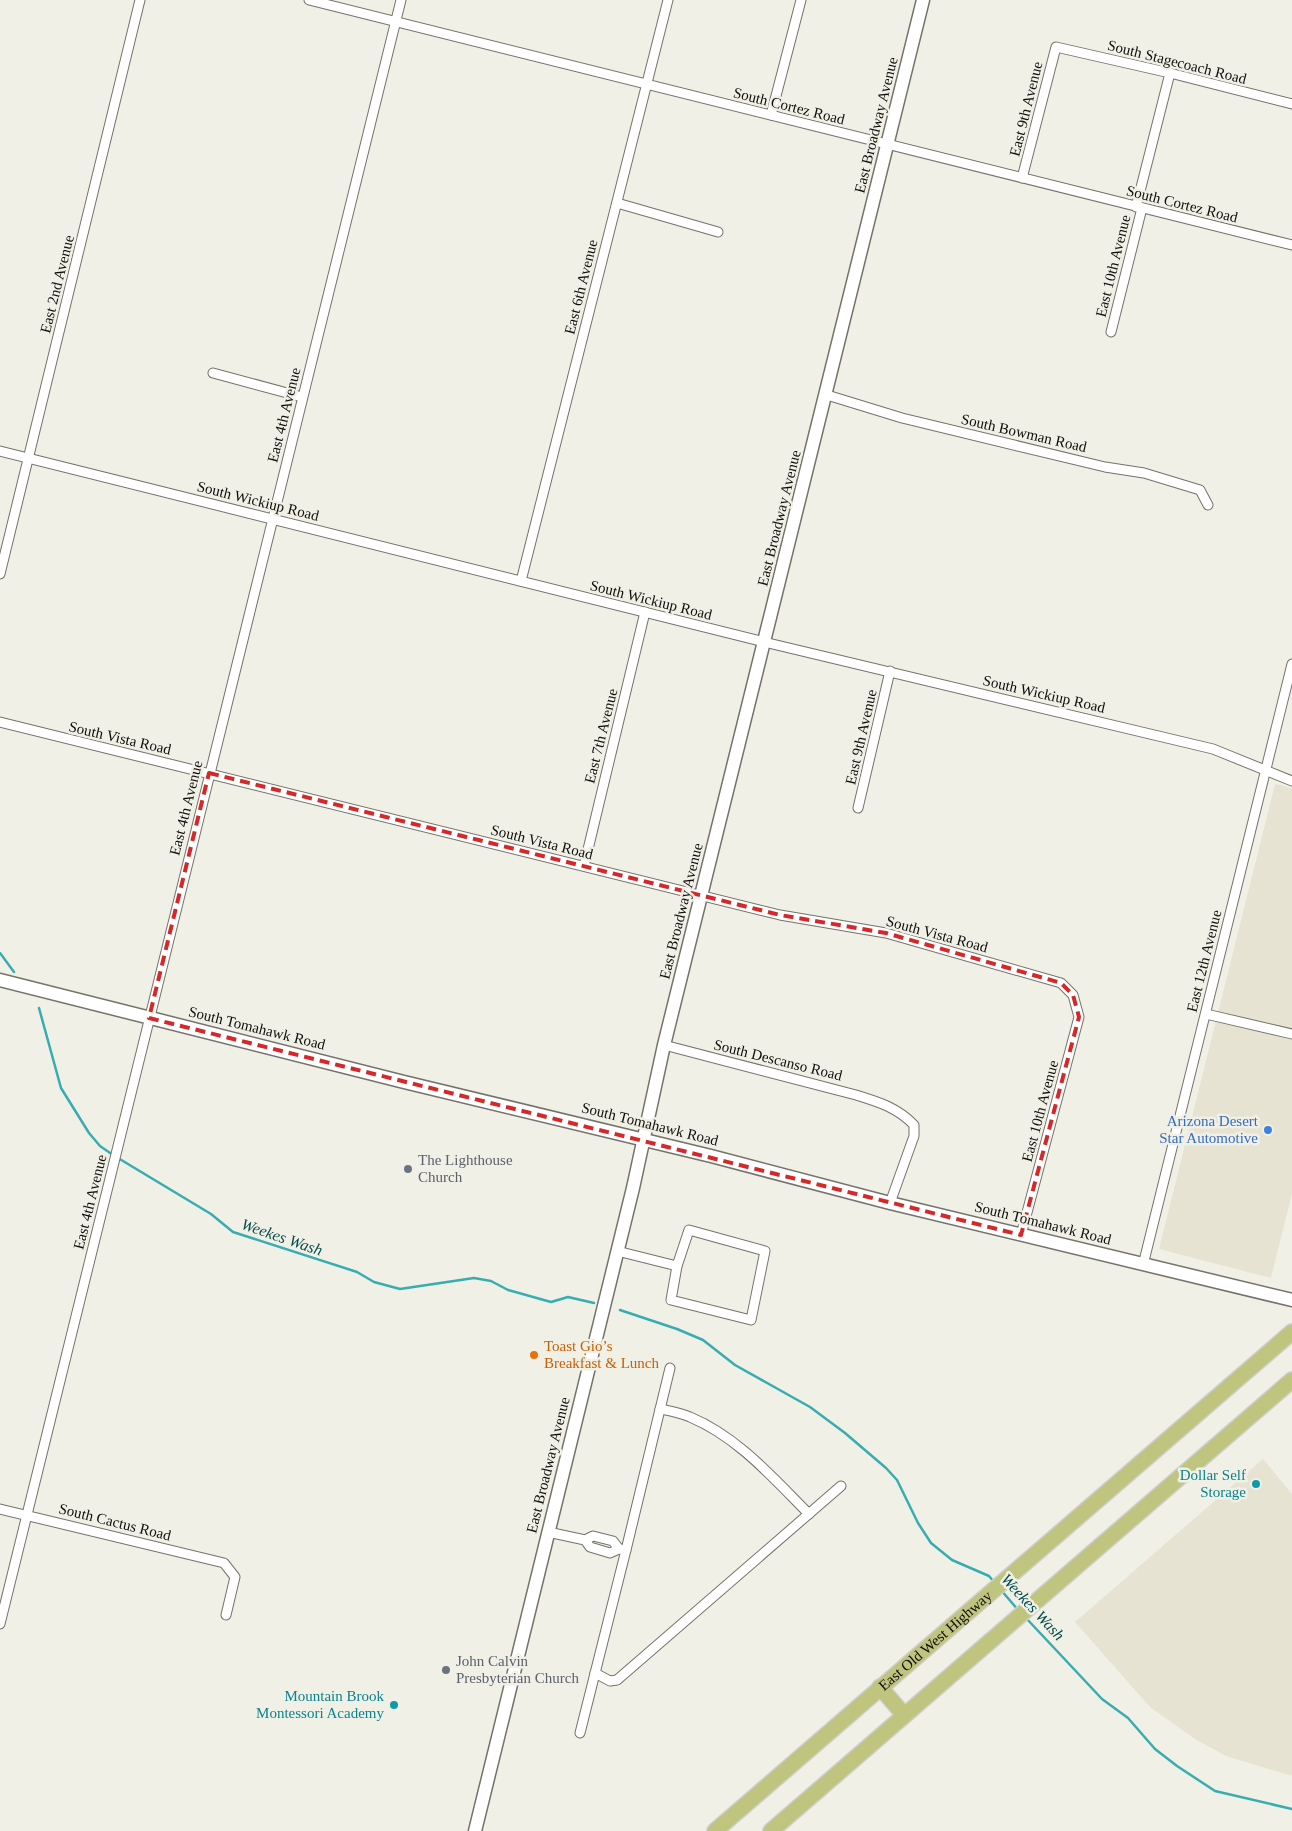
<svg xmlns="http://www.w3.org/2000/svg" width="1292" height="1831" font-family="'Times New Roman',serif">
<rect width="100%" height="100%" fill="#f1f0e6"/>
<g fill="#e6e3d2">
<polygon points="1275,784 1292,788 1292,1194 1271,1278 1159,1249"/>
<polygon points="1263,1459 1292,1494 1292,1776 1226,1756 1195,1739 1150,1707 1075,1622"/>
</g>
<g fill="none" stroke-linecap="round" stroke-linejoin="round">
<g stroke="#37adb1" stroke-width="2.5">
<polyline points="0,953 14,972"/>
<polyline points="39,1008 61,1088 89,1133 100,1146 113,1155"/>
<polyline points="118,1158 211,1214 233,1232 357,1272 374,1282 400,1289 474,1278 491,1281 508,1290 551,1302 568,1297 594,1303"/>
<polyline points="620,1310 677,1329 703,1340 735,1365 810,1407 845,1433 886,1468 897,1480 918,1523 931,1543 952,1560 989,1576 994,1582"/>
<polyline points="1001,1590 1019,1611"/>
<polyline points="1026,1618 1102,1699 1128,1718 1155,1749 1177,1766 1215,1791 1292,1809"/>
</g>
<g stroke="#74726a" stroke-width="11">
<g id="minor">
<polyline points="309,0 1292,245"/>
<polyline points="771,115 801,0"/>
<polyline points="1022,178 1056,47 1170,73 1292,104"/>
<polyline points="617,203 718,232"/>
<polyline points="1136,207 1170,73"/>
<polyline points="1111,332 1142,208"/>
<polyline points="213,373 302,397"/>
<polyline points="827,395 902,418 1105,467 1144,473 1200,490 1208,505"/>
<polyline points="0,451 764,642 1213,749 1292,781"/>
<polyline points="0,574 140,0"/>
<polyline points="521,581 668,0"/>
<polyline points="0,722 780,915 886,933 1061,983 1073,995 1079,1017 1021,1235"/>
<polyline points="858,808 890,671"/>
<polyline points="584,866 645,612"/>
<polyline points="1206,1014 1292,1034"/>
<path d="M664 1045 856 1095C879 1102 898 1108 914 1125V1136L890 1203"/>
<polygon points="689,1230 765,1251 751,1320 671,1300 677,1266"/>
<polyline points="617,1251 677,1266"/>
<polyline points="1143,1265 1292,664"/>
<path d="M660 1409C670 1411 681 1413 690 1417 738 1437 773 1478 809 1514"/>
<polyline points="0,1509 224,1563 235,1577 226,1615"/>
<polyline points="548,1532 585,1540 590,1547 610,1553 619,1549 613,1541 593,1536 585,1540"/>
<polyline points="626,1550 670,1368"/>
<polyline points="0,1624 401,0"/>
<polyline points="595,1673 610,1681 617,1680 841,1486"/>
<polyline points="580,1733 626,1550 619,1549"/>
</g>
</g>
<g stroke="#74726a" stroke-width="15">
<g id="secondary">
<polyline points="0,980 404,1082 711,1156 890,1203 1292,1300"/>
<polyline points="475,1831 633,1188 664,1045 923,0"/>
</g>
</g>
<g stroke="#cfcfce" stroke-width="18">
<g id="primary">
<polyline points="880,1687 904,1715"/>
<path id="s1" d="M715 1831 1292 1332"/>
<polyline points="771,1831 1292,1380"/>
</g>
</g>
<use href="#minor" stroke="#fff" stroke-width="9"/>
<use href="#secondary" stroke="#fff" stroke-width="12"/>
<use href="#primary" stroke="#bfc47f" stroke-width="15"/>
</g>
<path fill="none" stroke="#d62828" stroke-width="4" stroke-dasharray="10 6" stroke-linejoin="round" d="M209 773 780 915 886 933 1061 983 1073 995 1079 1017 1021 1235 149 1018Z"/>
<circle fill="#3f7fe0" stroke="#f1f0e6" stroke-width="2" cx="1268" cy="1130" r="5"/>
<g fill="#6b7280" stroke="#f1f0e6" stroke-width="2">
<circle cx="408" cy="1169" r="5"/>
<circle cx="446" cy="1670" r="5"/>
</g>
<circle fill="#e8710a" stroke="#f1f0e6" stroke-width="2" cx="534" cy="1355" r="5"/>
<g fill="#0f9aa8" stroke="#f1f0e6" stroke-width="2">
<circle cx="1256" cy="1484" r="5"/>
<circle cx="394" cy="1705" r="5"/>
</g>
<g text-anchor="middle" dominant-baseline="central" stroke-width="5" stroke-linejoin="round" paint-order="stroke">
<g font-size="15" fill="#0f0e0b" stroke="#f1f0e6">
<text transform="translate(1177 62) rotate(14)">South Stagecoach Road</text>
<text transform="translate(789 106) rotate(14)">South Cortez Road</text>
<text transform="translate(1026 109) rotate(-76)">East 9th Avenue</text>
<text transform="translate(876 125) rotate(-76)">East Broadway Avenue</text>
<text transform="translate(1182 204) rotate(14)">South Cortez Road</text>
<text transform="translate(1113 266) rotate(-76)">East 10th Avenue</text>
<text transform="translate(57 284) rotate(-76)">East 2nd Avenue</text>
<text transform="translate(581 287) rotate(-76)">East 6th Avenue</text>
<text transform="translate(284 415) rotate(-76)">East 4th Avenue</text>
<text transform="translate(1024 433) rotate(13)">South Bowman Road</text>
<text transform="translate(258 501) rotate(14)">South Wickiup Road</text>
<text transform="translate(779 518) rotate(-76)">East Broadway Avenue</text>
<text transform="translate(651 600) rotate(14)">South Wickiup Road</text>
<text transform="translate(1044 694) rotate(13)">South Wickiup Road</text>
<text transform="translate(601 736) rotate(-76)">East 7th Avenue</text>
<text transform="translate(861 737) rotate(-77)">East 9th Avenue</text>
<text transform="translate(120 738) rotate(13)">South Vista Road</text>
<text transform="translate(186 808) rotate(-76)">East 4th Avenue</text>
<text transform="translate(542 842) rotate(14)">South Vista Road</text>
<text transform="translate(681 911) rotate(-76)">East Broadway Avenue</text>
<text transform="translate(937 934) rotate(15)">South Vista Road</text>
<text transform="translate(1204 961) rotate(-76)">East 12th Avenue</text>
<text transform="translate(257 1028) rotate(14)">South Tomahawk Road</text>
<text transform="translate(778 1060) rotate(14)">South Descanso Road</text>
<text transform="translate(1040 1111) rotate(-75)">East 10th Avenue</text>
<text transform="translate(650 1124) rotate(14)">South Tomahawk Road</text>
<text transform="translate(90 1202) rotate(-76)">East 4th Avenue</text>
<text transform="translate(1043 1223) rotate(14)">South Tomahawk Road</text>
<text transform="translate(548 1465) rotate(-76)">East Broadway Avenue</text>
<text transform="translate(115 1522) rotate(14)">South Cactus Road</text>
<text stroke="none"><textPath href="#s1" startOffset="291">East Old West Highway</textPath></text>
</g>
<g font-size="15" fill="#366cbe" stroke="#f1f0e6" text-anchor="end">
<text x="1258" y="1121">Arizona Desert<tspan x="1258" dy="17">Star Automotive</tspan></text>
</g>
<g font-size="15" fill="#5b616d" stroke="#f1f0e6" text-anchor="start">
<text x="418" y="1160">The Lighthouse<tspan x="418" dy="17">Church</tspan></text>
<text x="456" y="1661">John Calvin<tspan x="456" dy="17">Presbyterian Church</tspan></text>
</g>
<g font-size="15" fill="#c56008" stroke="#f1f0e6" text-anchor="start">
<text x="544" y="1346">Toast Gio’s<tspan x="544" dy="17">Breakfast &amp; Lunch</tspan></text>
</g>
<g font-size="15" fill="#0d838f" stroke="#f1f0e6" text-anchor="end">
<text x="1246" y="1475">Dollar Self<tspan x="1246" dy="17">Storage</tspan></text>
<text x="384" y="1696">Mountain Brook<tspan x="384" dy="17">Montessori Academy</tspan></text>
</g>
<g font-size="16" font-style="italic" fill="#044c4e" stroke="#f1f0e6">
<text transform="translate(282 1237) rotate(19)">Weekes Wash</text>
<text transform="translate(1033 1607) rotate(47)">Weekes Wash</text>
</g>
</g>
</svg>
